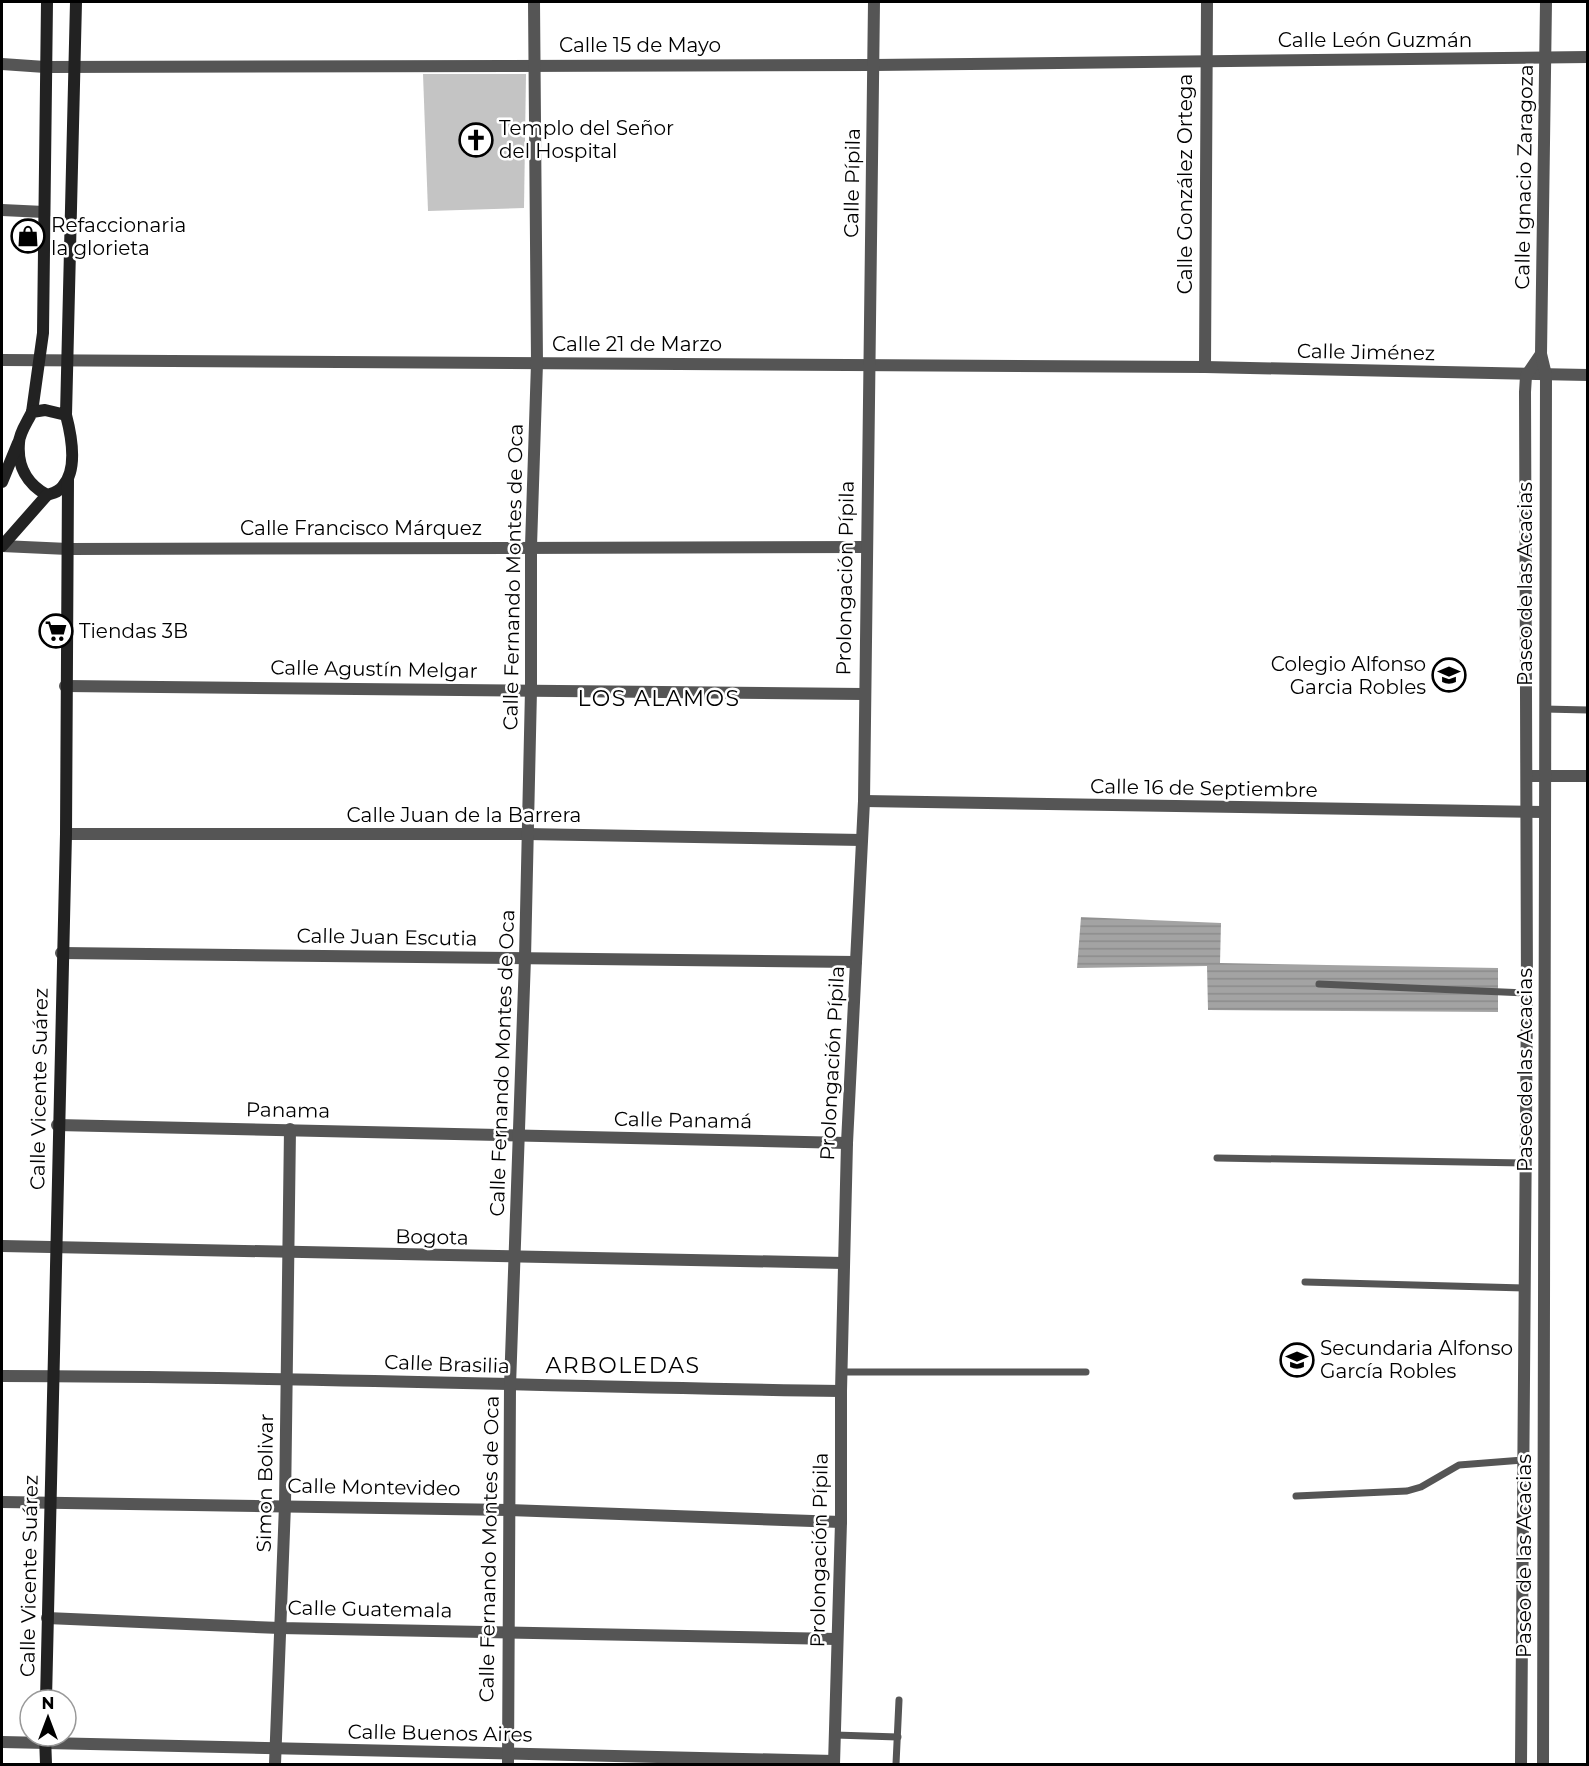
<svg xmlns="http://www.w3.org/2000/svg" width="1589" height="1766" font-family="Montserrat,sans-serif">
<defs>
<pattern id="water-rules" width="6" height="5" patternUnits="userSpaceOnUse" patternTransform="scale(1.5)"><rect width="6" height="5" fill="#a3a3a3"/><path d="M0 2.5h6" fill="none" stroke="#8b8b8b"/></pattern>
</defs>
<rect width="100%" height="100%" fill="#fff"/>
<polygon fill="url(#water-rules)" points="1081,917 1221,923 1220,963 1498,968 1498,1012 1208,1010 1207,966 1077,968"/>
<polygon fill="#c4c4c4" points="423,74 526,74 524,208 428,211"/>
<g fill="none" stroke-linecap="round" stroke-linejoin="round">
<g stroke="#555" stroke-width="7">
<polyline points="1544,709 1588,710"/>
<polyline points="1319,984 1527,993"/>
<polyline points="1217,1158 1525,1163"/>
<polyline points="1305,1282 1524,1288"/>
<polyline points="841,1372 1086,1372"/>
<polyline points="1296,1496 1407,1491 1421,1487 1459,1465 1523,1460"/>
<polyline points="835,1735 898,1737"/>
<polyline points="896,1764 899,1700"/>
</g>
<g stroke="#555" stroke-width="12">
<polyline points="2,64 45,67 873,65 1588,57"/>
<polyline points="2,210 44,212"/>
<polyline points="2,360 1205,367 1588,375"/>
<polyline points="1205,367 1207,2"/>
<polyline points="2,546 68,549 865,547"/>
<polyline points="65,686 863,694"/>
<polyline points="1527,776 1588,776"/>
<polyline points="864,801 1544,812"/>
<polyline points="66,834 527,834 862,840"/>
<polyline points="61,953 856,962"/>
<polyline points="57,1125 847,1143"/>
<polyline points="2,1246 844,1263"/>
<path d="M2 1376C281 1376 561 1387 841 1391"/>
<polyline points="2,1502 509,1510 841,1522"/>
<polyline points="47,1618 280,1628 836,1639"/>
<polyline points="2,1742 834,1761"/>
<polyline points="275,1764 285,1505 290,1129"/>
<polyline points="508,1764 510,1386 525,958 531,690 531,546 537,363 534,2"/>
<polyline points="834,1764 841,1522 841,1391 847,1143 864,801 874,2"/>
</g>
<g stroke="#555" stroke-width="12">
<polyline points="1521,1764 1527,993 1525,392 1526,376 1541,354"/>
<polyline points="1543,1764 1546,375 1541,354 1546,2"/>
</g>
<g stroke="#222" stroke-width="12">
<polyline points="32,412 43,333 47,2"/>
<path d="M66 415 45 410 32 412C28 421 19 433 19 443 17 466 27 484 47 495 53 493 59 492 63 486 78 469 71 434 66 415L76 2"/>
<polyline points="2,482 18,443"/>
<polyline points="2,546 47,495"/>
<polyline points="46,1700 66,834 68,480"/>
<polyline points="45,1736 46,1764"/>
</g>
</g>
<defs>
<g id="church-ring" transform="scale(1.725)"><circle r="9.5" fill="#fff" stroke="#000" stroke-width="1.5"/><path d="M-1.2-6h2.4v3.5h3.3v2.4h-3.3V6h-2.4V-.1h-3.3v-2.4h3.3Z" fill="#000"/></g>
<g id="shop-ring" transform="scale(1.725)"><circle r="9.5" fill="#fff" stroke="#000" stroke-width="1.5"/><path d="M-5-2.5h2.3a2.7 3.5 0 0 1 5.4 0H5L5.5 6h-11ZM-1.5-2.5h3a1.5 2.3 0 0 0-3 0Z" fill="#000"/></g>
<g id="supermarket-ring" transform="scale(1.725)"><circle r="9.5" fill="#fff" stroke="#000" stroke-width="1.5"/><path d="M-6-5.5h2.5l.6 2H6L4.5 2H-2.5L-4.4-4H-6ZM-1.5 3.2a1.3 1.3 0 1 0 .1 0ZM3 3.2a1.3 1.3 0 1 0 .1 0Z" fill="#000"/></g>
<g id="school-ring" transform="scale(1.725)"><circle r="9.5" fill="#fff" stroke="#000" stroke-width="1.5"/><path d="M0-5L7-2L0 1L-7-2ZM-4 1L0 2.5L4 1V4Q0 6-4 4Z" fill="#000"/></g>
</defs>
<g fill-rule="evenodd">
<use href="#church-ring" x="476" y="140"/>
<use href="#shop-ring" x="28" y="236"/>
<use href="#supermarket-ring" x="56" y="631"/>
<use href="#school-ring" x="1449" y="675"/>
<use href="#school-ring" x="1297" y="1360"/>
</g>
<g text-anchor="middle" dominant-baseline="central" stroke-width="5" stroke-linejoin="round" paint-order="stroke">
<g font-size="20" fill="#000" stroke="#fff">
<text x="1375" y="40">Calle León Guzmán</text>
<text x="640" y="45">Calle 15 de Mayo</text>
<text transform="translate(1524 177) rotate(-89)">Calle Ignacio Zaragoza</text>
<text transform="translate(852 183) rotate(-89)">Calle Pípila</text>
<text transform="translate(1185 184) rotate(-90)">Calle González Ortega</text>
<text x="637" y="344">Calle 21 de Marzo</text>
<text transform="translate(1366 352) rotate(1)">Calle Jiménez</text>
<text x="361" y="528">Calle Francisco Márquez</text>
<text transform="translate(513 577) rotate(-89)">Calle Fernando Montes de Oca</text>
<text transform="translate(845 578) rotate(-89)">Prolongación Pípila</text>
<text transform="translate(1525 584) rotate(-90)">Paseo de las Acacias</text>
<text transform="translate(374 669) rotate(1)">Calle Agustín Melgar</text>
<text transform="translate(1204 788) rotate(1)">Calle 16 de Septiembre</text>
<text x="464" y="815">Calle Juan de la Barrera</text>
<text transform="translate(387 937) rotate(1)">Calle Juan Escutia</text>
<text transform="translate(502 1063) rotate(-88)">Calle Fernando Montes de Oca</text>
<text transform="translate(832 1063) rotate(-87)">Prolongación Pípila</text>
<text transform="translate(1525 1070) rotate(-90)">Paseo de las Acacias</text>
<text transform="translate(39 1089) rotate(-89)">Calle Vicente Suárez</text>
<text transform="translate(288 1110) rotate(1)">Panama</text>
<text transform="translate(683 1120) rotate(1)">Calle Panamá</text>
<text transform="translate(432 1237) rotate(1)">Bogota</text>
<text transform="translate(447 1364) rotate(2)">Calle Brasilia</text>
<text transform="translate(265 1483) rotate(-89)">Simon Bolivar</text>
<text transform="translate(374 1487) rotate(1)">Calle Montevideo</text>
<text transform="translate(489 1549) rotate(-89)">Calle Fernando Montes de Oca</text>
<text transform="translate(819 1550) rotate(-89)">Prolongación Pípila</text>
<text transform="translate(1524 1556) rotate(-90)">Paseo de las Acacias</text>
<text transform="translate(29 1576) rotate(-89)">Calle Vicente Suárez</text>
<text transform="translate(370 1609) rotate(1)">Calle Guatemala</text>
<text transform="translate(440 1733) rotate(1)">Calle Buenos Aires</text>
</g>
<g font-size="20" fill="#000" stroke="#fff" text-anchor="start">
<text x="499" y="128">Templo del Señor<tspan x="499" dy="23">del Hospital</tspan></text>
<text x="51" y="225">Refaccionaria<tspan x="51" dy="23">la glorieta</tspan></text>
<text x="79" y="631">Tiendas 3B</text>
<text x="1426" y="664" text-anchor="end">Colegio Alfonso<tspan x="1426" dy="23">Garcia Robles</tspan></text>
<text x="1320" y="1348">Secundaria Alfonso<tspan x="1320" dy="23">García Robles</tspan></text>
</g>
<g font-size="22" letter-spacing="1.5" fill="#000" stroke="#fff">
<text x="659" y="698">LOS ALAMOS</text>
<text x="623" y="1365">ARBOLEDAS</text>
</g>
</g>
<rect width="1589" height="1766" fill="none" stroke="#000000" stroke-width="6"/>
<g transform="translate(48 1718)"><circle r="28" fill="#ffffff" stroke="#999999" stroke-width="1.5"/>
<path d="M0-4.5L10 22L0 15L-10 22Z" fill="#000000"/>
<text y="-9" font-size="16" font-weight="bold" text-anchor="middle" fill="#000000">N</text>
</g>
</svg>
